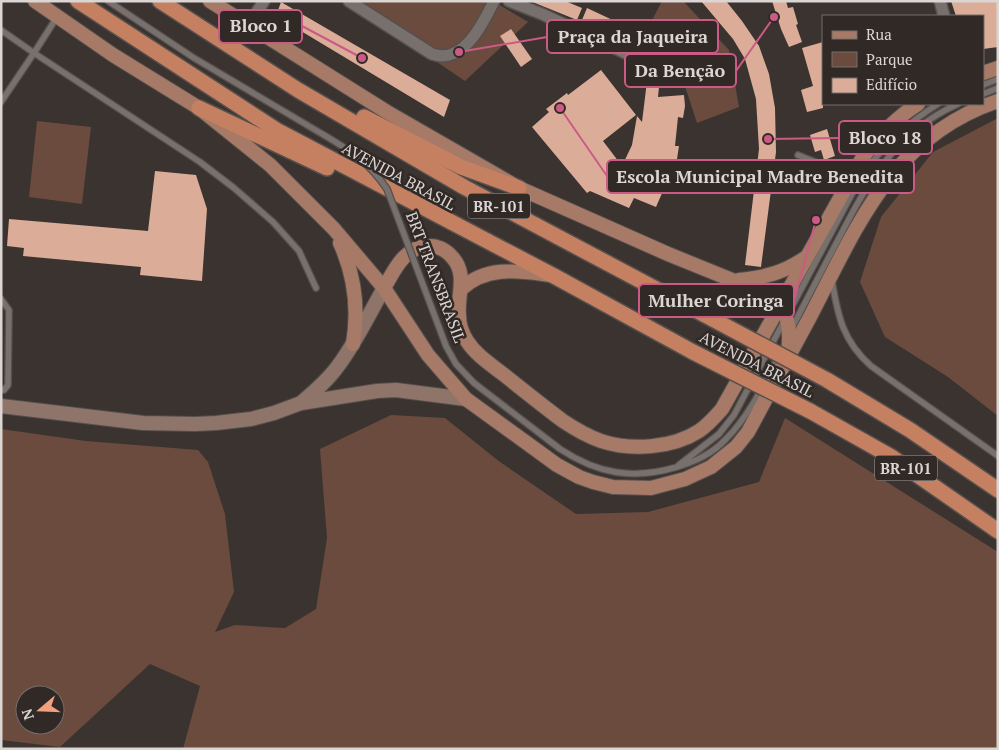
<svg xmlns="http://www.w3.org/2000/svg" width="999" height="750" font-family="'PT Serif',serif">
<rect width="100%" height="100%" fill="#3a3330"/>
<g fill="#6a4b3e" fill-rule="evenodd">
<polygon points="347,1 493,1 528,22 465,81"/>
<polygon points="662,1 683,1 729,50 739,107 697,123 682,77 647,30"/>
<polygon points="998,118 998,416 948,377 885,337 860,282 881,217 933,152"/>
<polygon points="37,121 91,127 82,204 29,197"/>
<path d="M391 415 445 418 500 462 576 514 648 512 759 482 785 418 998 552V749H183L200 686 150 664 60 747 1 740V429L86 441 198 450 208 462 225 514 234 592 215 632 235 625 285 628 316 609 327 538 320 449ZM25 695H55V725H25Z"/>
</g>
<g fill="#dbad98">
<polygon points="530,1 565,1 582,8 577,20"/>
<polygon points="701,1 726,1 742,21 759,46 769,74 775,108 776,152 761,267 745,265 759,149 756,99 745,59 733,39"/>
<polygon points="772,1 786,1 788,8 793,7 798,24 796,25 802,42 789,47 781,29"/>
<polygon points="951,1 998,1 998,47 983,49 983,16 956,16"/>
<polygon points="281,2 450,100 444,117 276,16"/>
<polygon points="587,8 619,23 614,34 582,20"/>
<polygon points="511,29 532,59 521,67 500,36"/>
<polygon points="823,42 823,108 807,112 801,90 813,86 802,48"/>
<polygon points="649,65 661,67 658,97 684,95 685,106 683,118 678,117 675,146 679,146 677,159 656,207 634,198 629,208 590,191 587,193 532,127 549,112 546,109 567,93 568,95 601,70 636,115 603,141 622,166 632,145 637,116 642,122"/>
<polygon points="827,129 835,156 824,160 821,150 815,152 810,135"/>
<polygon points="155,171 196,175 207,209 202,281 140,275 141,267 23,256 24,248 7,246 9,219 148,231"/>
</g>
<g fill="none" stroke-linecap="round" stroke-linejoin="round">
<g stroke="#554f4d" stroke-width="8">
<g id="service">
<polyline points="108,1 194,58 307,125"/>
<polyline points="57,17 34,53 200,162 234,188 273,222 299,251 316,288"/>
<polyline points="1,30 34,53 1,102"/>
<polyline points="983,85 998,79"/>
<polyline points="983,94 998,88"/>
<polyline points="798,155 852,177"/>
<path d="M832 281C838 317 843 341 871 366L998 456"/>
<polyline points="1,299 9,310 8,385 4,390 1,390"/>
<path d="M792 328C807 299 822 270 838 240 868 182 895 132 958 104"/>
<path d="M446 346 456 364 474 383 560 449C598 474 633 480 677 467 696 461 712 454 726 439 750 415 764 384 779 355"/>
<path d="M679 465 719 434 734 415 861 177C882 147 907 123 938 104"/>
</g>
</g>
<g stroke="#554f4d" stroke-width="14">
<g id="minor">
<path d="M349 1 432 54C463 65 483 24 494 1"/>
<polyline points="509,1 542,14 634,57"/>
<polyline points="940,1 944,16"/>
<polyline points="248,26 264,1"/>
</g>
</g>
<g stroke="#554f4d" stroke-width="16">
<g id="secondary">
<path d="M302 402C315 391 328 380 338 366 356 342 369 314 384 288"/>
<polyline points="1,406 143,423 195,424 216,423 251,419 274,413 301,403 377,391 396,390 466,399"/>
</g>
</g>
<g stroke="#554f4d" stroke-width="16">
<g id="primary">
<path d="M35 1 113 55 199 108 270 165 334 229 384 288 428 355 466 399 557 465 579 477 593 482 613 487 651 488 685 479 711 467 736 447 748 432C769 393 790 354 811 315 858 224 893 136 998 101"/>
<path d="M210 1 387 112 519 188 668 254 769 295C789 310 791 329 788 352"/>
<polyline points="983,73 998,68"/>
<path d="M340 243C355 276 359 308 353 344"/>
<path d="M739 280C766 277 783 273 805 258"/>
<path d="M384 288C395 269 404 247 429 246 438 246 446 250 452 257 468 274 457 295 459 315 459 324 462 333 467 341 476 355 490 364 503 374 523 390 543 406 563 421 575 429 587 436 601 441 631 451 673 448 699 431 708 425 715 417 722 409L863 157C878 137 897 117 918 104"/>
<path d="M461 289C487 265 519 271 550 275"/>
</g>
</g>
<g stroke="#554f4d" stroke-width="18">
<g id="motorway">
<polyline points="78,1 278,131 554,276 693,352"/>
<polyline points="160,1 298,90 464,187 705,315"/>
<polyline points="199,108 327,168"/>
<polyline points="364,117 461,167 519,188"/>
<polyline points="827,380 910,430 998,490"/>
<polyline points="810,411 890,456 998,531"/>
</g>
</g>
<use href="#service" stroke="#78706d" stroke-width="5.5"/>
<use href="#minor" stroke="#78706d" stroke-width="11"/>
<use href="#secondary" stroke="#8f7569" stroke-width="14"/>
<use href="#primary" stroke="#a67a66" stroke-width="14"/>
<use href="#motorway" stroke="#c58061" stroke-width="15"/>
<g stroke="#554f4d" stroke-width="8" stroke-linecap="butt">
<path id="service-bridge" d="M307 125C340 145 365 156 387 189L446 346"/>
</g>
<g stroke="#554f4d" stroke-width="18" stroke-linecap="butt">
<g id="motorway-bridge">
<polyline points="705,315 827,380"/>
<polyline points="693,352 810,411"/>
</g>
</g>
<use href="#service-bridge" stroke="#78706d" stroke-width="5.5"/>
<use href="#motorway-bridge" stroke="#c58061" stroke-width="15"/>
</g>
<g text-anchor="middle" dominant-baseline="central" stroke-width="5" stroke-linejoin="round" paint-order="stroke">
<g fill="#302926" stroke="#a8a2a0" stroke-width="1">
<rect x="468" y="193.5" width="62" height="25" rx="4"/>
<rect x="875" y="455.5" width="62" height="25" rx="4"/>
</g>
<g font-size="15" font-weight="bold" fill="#dbd6d4">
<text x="499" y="206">BR-101</text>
<text x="906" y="468">BR-101</text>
</g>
<g font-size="16" fill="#dbd6d4" stroke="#302926">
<text transform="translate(399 176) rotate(28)">AVENIDA BRASIL</text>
<text transform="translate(436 277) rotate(69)">BRT TRANSBRASIL</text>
<text transform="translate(757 364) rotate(27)">AVENIDA BRASIL</text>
</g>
</g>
<path fill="none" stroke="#cb5a85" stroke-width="2" d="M362 58L302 26M459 52L547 37M774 17L736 71M768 139L839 138M560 108L607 176M816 220L794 301"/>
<g fill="#cb5a85" stroke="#302926" stroke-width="2">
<circle cx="362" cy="58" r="5"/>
<circle cx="459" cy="52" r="5"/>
<circle cx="774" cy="17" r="5"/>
<circle cx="768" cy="139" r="5"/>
<circle cx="560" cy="108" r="5"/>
<circle cx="816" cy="220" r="5"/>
</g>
<g fill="#302926" stroke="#cb5a85" stroke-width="2">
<rect x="219" y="10" width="83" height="33" rx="5"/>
<rect x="547" y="20" width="171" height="33" rx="5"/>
<rect x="625" y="54" width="111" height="33" rx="5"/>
<rect x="839" y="121" width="93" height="33" rx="5"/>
<rect x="607" y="160" width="307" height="33" rx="5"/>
<rect x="639" y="284" width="155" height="33" rx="5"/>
</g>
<g font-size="18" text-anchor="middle" font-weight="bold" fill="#dbd6d4">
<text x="261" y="32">Bloco 1</text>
<text x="633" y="43">Praça da Jaqueira</text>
<text x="680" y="77">Da Benção</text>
<text x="885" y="144">Bloco 18</text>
<text x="760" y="183">Escola Municipal Madre Benedita</text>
<text x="716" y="307">Mulher Coringa</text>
</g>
<rect width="999" height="750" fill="none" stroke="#dbd6d4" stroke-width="5"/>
<rect x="822" y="15" width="162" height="90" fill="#302926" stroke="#746e6c"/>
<rect x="832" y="31" width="25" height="8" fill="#a67a66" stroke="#746e6c"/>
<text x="866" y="40" font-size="15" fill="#dbd6d4">Rua</text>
<rect x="832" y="52" width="25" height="15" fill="#6a4b3e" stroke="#746e6c"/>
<text x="866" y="65" font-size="15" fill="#dbd6d4">Parque</text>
<rect x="832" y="78" width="25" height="15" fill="#dbad98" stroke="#746e6c"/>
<text x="866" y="90" font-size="15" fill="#dbd6d4">Edifício</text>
<g transform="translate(40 710) rotate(251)"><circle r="24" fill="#302926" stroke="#746e6c"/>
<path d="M0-4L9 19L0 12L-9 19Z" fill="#f1a17d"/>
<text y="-8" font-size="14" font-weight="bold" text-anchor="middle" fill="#dbd6d4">N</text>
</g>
</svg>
